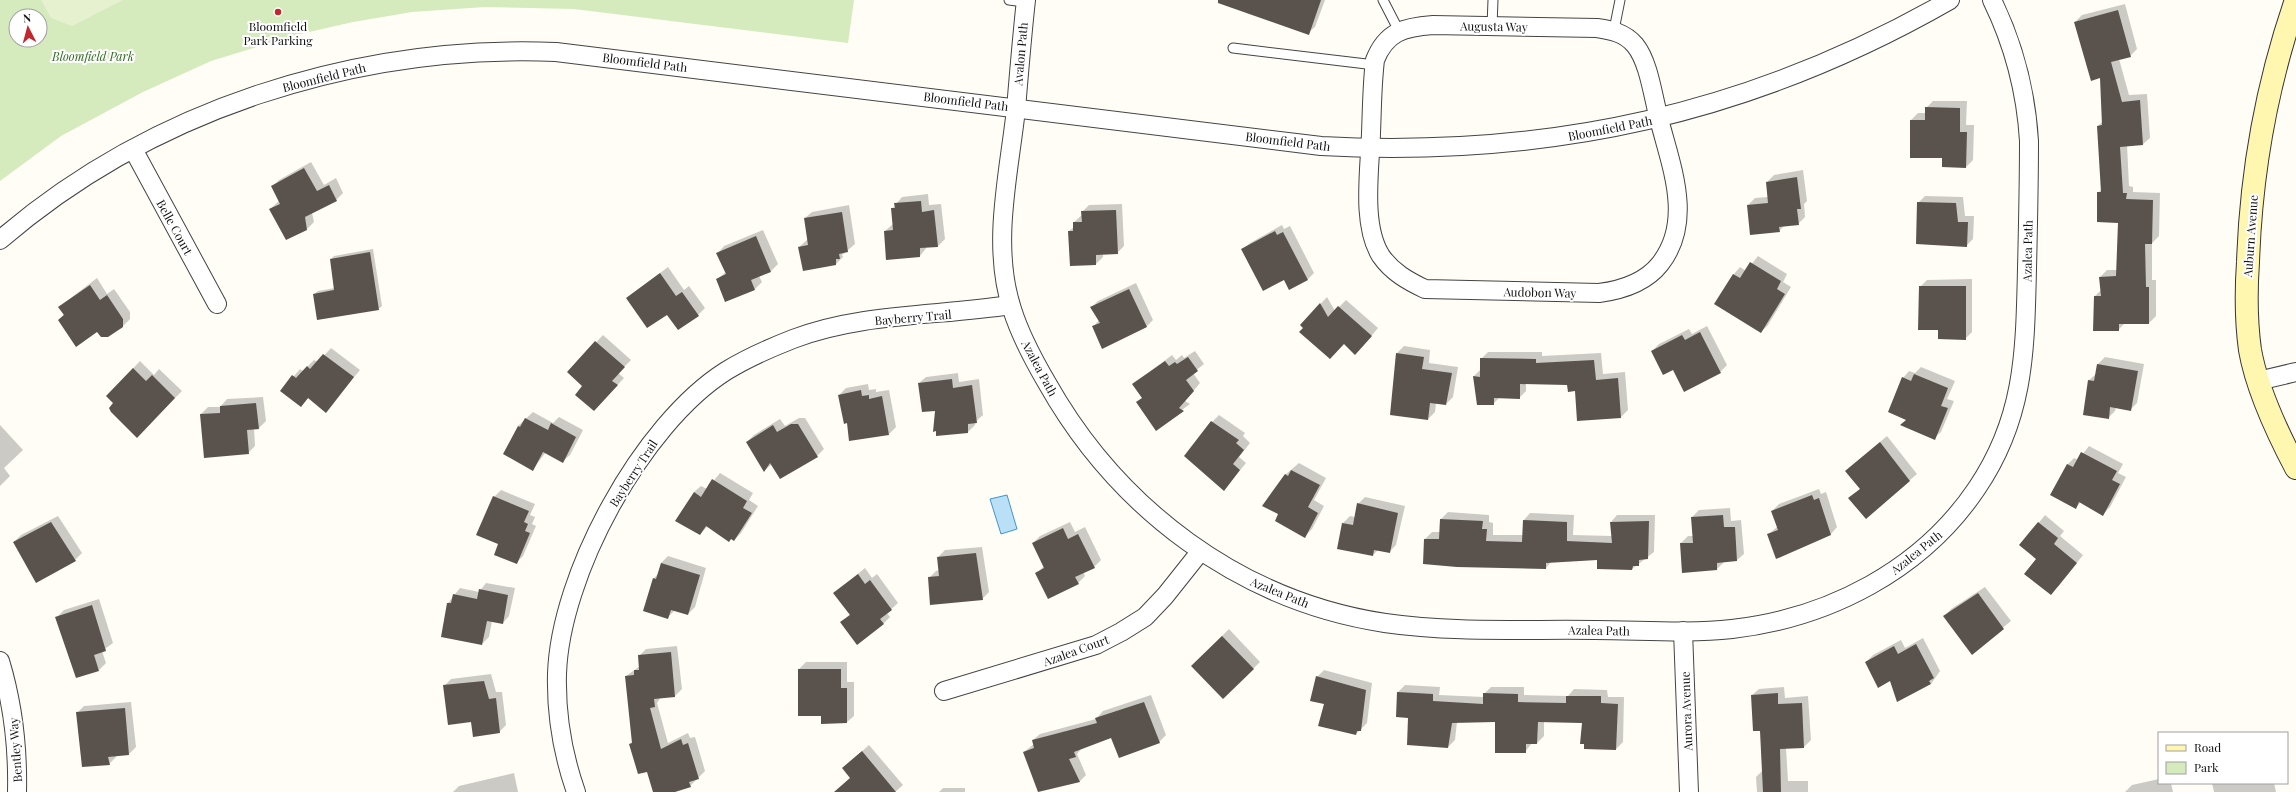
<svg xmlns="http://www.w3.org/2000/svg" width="2296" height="792" font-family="'Playfair Display',serif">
<rect width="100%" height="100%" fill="#fffdf5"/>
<path fill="#d5ebbd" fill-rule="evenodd" d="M0 0H854L848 43 574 9 485 7 412 12 353 22 296 35 211 61 143 92 61 136 0 181ZM16 16H40V40H16Z"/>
<polygon fill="#e6f2cf" points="41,0 123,0 72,26 51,18"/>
<polygon fill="#b9e0f7" stroke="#3f96cf" points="1007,495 1017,529 1001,534 990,499"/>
<g fill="#0003">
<polygon points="1237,0 1325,0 1315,27 1308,33"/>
<polygon points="2125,4 2137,49 2130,56 2119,59 2129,95 2147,94 2150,138 2143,144 2127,145 2129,186 2133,187 2133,192 2160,193 2159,236 2152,243 2152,280 2156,280 2156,316 2149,323 2125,323 2118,330 2095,296 2101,290 2100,277 2107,270 2117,270 2119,222 2098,193 2102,189 2098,126 2103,121 2101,77 2075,22 2082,15"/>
<polygon points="1933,101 1967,101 1966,125 1974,125 1973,160 1966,167 1943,166 1943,157 1911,120 1918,113 1926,113 1926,108"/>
<polygon points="311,162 324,185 336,178 343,193 336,200 312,213 314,222 307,229 270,209 279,201 272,187 279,180"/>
<polygon points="1803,170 1807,201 1804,204 1805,217 1798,224 1784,226 1779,231 1748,205 1755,198 1768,197 1767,182 1774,175"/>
<polygon points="928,194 929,205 941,204 945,239 938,246 927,247 920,256 885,231 893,224 892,209 902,197"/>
<polygon points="1925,196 1963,197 1965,216 1974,216 1973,239 1966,246 1918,203"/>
<polygon points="1122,204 1124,246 1117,253 1103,253 1103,257 1096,264 1069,231 1074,227 1074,222 1082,215 1082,212 1089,205"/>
<polygon points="849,205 855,244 842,255 843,257 836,264 799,247 808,239 805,218 812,212"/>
<polygon points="1282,225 1284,229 1290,226 1314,273 1308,279 1285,279 1243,249 1250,243"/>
<polygon points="763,230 778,264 771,271 759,276 762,282 755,289 726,301 717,279 726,272 718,253 724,246"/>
<polygon points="373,249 382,306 378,309 314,294 318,291 335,288 331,259 334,256"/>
<polygon points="1758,256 1787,274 1783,282 1791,287 1768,325 1761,332 1715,304 1734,274 1740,267 1746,271"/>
<polygon points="668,267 684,290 689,286 705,308 698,315 667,313 627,298"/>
<polygon points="97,278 107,294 114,289 130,312 130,319 123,326 59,320 64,314 59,307"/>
<polygon points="1972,279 1972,332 1965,339 1939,329 1920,287 1927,280"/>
<polygon points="1136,283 1153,320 1146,327 1093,327 1099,320 1091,308 1098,301"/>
<polygon points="1327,297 1335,311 1346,300 1378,328 1362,347 1301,325"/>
<polygon points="1707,326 1727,365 1720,372 1674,368 1652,351 1659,344 1689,329 1692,334"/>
<polygon points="603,335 631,360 618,373 624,378 601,403 568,372"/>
<polygon points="1404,346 1430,350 1429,363 1458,367 1453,397 1446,404 1436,403 1435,412 1428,419 1397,353"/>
<polygon points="331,348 360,370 326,411 309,397 301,406 282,390 300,369 303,371 314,360 318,362"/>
<polygon points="1195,351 1204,364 1193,373 1200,383 1185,401 1190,404 1156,429 1143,397 1134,384 1172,355 1176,360 1182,355 1184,358"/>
<polygon points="1488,352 1542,352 1542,356 1601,353 1603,374 1625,372 1628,410 1621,417 1568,384 1526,383 1526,391 1519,398 1500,397 1493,404 1474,376 1481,369 1481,359"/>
<polygon points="2105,357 2144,364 2137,403 2130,410 2116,407 2115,411 2108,418 2089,380 2096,374 2098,364"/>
<polygon points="140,361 154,375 159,369 182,391 137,436 115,403 107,396"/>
<polygon points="1921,367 1955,381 1947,399 1954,401 1941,432 1934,438 1907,419 1903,378 1909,371 1915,373"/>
<polygon points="958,373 959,382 979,379 983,415 975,422 975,425 968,432 937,435 936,410 919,383 926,377"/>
<polygon points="868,384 869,390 876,389 876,392 889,390 896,427 889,434 850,440 848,422 839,395 846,388"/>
<polygon points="263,397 266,421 259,428 254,428 255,446 248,453 201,414 208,407 220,407 227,399"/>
<polygon points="533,412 553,423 559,417 583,430 570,455 563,461 546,452 533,469 518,426"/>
<polygon points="1219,415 1245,433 1243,436 1250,443 1239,457 1246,463 1224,490 1212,422"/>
<polygon points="799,418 805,418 824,449 817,456 772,464 764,471 747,442 754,435 780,419 785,426"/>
<polygon points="0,425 23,450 4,468 10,476 0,486"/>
<polygon points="1887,436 1917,474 1866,518 1849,499 1861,488 1853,465"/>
<polygon points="2089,446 2123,464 2118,473 2126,477 2110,507 2103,514 2081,502 2075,508 2067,465 2074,458 2078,460"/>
<polygon points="1299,463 1326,478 1314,500 1324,506 1312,529 1305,536 1280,514 1285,475"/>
<polygon points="720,473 753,493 749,500 758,506 741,533 734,540 708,526 700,534 694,492 701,486 707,489"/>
<polygon points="1819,489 1821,494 1826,492 1837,527 1831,534 1768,535 1778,526 1772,511 1779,504"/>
<polygon points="501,490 535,504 530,515 535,517 532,524 536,526 523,556 516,563 499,544 494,497"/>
<polygon points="1365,497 1405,506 1396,545 1389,552 1378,550 1373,555 1339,548 1343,523 1350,516 1355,517 1358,504"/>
<polygon points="1730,508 1731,521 1741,520 1744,554 1737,560 1724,562 1717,569 1681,543 1688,536 1693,536 1692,517 1699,510"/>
<polygon points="1448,512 1489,515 1489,522 1493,523 1493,535 1523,535 1524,520 1530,513 1574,515 1573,535 1612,536 1611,522 1617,515 1655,515 1654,552 1632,569 1598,559 1551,562 1546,568 1425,539 1432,532 1441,532 1441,519"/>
<polygon points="2045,515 2064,531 2060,536 2083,555 2058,587 2037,558 2021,545"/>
<polygon points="58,516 82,553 75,560 14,542 21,535"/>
<polygon points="1070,522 1075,532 1085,527 1101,560 1094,567 1083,572 1085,576 1078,583 1037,573 1044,566 1033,543 1040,536"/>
<polygon points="982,547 989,592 982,599 929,578 936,571 939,570 938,557 945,550"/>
<polygon points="668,556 706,568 695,607 688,614 675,610 668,617 654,578 658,574 661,563"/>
<polygon points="865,568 872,578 877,574 898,603 887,613 890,617 883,624 842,622 850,614 835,593"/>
<polygon points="486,583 515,588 509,616 503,623 492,621 489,637 482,644 448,603 460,588 479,592"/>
<polygon points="1985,587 2011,621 1972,653 1945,616 1951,609"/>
<polygon points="99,599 113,643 102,651 106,663 99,670 57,617 64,610"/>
<polygon points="1229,629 1260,662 1223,698 1192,666"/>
<polygon points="1923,638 1940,671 1931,684 1890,680 1866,662 1873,655 1901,640 1905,648"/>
<polygon points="677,646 682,689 675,696 661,697 657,703 668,743 688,733 690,738 695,737 705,771 690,786 672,792 654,792 648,771 630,744 633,741 626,676 640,666 639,656 646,649"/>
<polygon points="806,662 847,662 847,682 854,682 854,716 847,722 822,723 822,715 799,669"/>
<polygon points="1324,670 1372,683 1367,723 1356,734 1325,703 1317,677"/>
<polygon points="491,674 496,692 502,692 506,725 499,732 472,721 444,686 451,679"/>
<polygon points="1405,685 1440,687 1439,695 1484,697 1484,694 1491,687 1524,687 1524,695 1568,696 1574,689 1607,690 1608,697 1624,697 1623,742 1616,749 1585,748 1583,722 1544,721 1544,736 1537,743 1532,743 1525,752 1496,721 1457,722 1455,740 1448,747 1409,717 1398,692"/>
<polygon points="1784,687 1785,698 1808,696 1811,740 1804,747 1786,748 1788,781 1808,781 1808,792 1757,792 1756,777 1763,770 1761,729 1752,695 1759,689"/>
<polygon points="1151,695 1166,735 1159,742 1112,737 1082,748 1077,754 1086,775 1079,782 1024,752 1034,744 1033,740 1040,734 1096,719 1103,711"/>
<polygon points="131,702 136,747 129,754 116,755 116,757 109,764 77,713 84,706"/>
<polygon points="869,745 903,785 895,792 838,792 851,777 843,768"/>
<polygon points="514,773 518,792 453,792 459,786"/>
<polygon points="2159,779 2159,783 2171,783 2173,792 2125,792 2132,785"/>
<polygon points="2212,783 2274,783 2276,792 2214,792"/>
<polygon points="943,788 965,788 965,792 939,792"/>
</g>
<g fill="#5a524d">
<polygon points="1218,0 1321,0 1309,35 1218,3"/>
<polygon points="2118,10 2131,57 2111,62 2122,102 2140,100 2143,145 2120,147 2123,193 2127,193 2126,199 2153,200 2152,244 2145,244 2146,287 2149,287 2149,324 2119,324 2119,331 2093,331 2094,296 2101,296 2099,277 2116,276 2118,223 2097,222 2097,192 2101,192 2097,126 2102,125 2100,78 2091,81 2074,22"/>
<polygon points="1925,107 1960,108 1960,132 1967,132 1966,168 1942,167 1942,158 1910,158 1910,120 1925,120"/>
<polygon points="304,168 317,191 329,185 337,201 305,217 307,230 286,240 269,209 280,204 271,186"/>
<polygon points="1797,177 1801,209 1797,209 1799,225 1779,227 1780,232 1750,235 1747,205 1768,203 1766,182"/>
<polygon points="921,201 922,212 934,210 938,247 920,248 920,257 886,260 884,231 893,230 891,208 895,208 894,203"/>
<polygon points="1917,202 1956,203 1958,222 1968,222 1967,247 1916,244"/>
<polygon points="1116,210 1118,254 1096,255 1096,265 1070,266 1068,231 1073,231 1073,222 1082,222 1081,211"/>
<polygon points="842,212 848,252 839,254 840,259 836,259 836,265 803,271 798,247 808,245 804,218"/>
<polygon points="1275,231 1277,235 1283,232 1308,280 1289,290 1284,280 1263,291 1241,249"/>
<polygon points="756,236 771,272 751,280 755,290 725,302 716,279 726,274 716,253"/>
<polygon points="370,252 379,310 317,320 313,294 334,290 330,259"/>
<polygon points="1750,262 1781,281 1777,289 1785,294 1761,333 1714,304 1733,274 1740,278"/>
<polygon points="660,273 676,296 682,292 699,316 678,330 667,315 647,328 626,298"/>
<polygon points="90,285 100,300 107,295 123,319 123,327 108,337 101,337 97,332 76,347 58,320 64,315 58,307"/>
<polygon points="1919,286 1966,286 1966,340 1938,339 1938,330 1918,330"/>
<polygon points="1129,289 1147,327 1102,349 1092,326 1100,323 1090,307"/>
<polygon points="1320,303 1328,317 1338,306 1372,336 1355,355 1344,344 1330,359 1299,332 1303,328 1300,325"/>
<polygon points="1700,332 1721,373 1684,392 1673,370 1663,375 1651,351 1682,335 1685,340"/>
<polygon points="595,341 625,367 612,381 618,385 594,411 575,395 582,386 567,372"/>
<polygon points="1396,353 1424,357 1422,369 1452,373 1446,405 1430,403 1428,420 1390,415"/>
<polygon points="323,354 354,377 326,413 308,398 301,407 280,391 292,375 296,378 307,366 310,369"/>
<polygon points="1188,357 1198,371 1186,380 1194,391 1179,408 1184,411 1156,431 1136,402 1142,398 1132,384 1165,361 1169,366 1175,362 1177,364"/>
<polygon points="1480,358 1536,359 1536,363 1594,360 1596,380 1618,378 1621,418 1577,421 1575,391 1568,392 1567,385 1520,384 1520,399 1494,398 1494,405 1477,405 1473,376 1480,377"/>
<polygon points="2097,364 2138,371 2131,411 2110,407 2109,419 2083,415 2088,380 2094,381"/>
<polygon points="133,368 146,381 152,375 175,398 137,438 111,412 109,408 113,403 106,396"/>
<polygon points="1914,374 1948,388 1941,406 1948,408 1935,440 1900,425 1906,420 1888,412 1902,377 1911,381"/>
<polygon points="952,379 953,388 972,385 977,423 968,424 968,433 936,436 936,431 933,432 935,411 922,412 918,383"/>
<polygon points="861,390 862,396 869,395 869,399 882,396 889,435 849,441 847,423 844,424 838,395"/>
<polygon points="256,403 259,429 247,430 249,454 204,458 200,414 220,413 220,406"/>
<polygon points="525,418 548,430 551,423 576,437 563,463 543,452 533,471 503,454 518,426 520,427"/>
<polygon points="1211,421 1239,440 1236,443 1244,450 1233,464 1240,470 1224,491 1184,456"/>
<polygon points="791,424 798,424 818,457 780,479 770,463 764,472 746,442 773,425 777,432"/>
<polygon points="1880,442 1910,481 1866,519 1848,498 1860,489 1845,471"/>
<polygon points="2081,452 2117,471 2112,480 2120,484 2103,516 2079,502 2076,509 2050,495 2067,464 2073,467"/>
<polygon points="1291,470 1320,485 1308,507 1318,513 1305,538 1275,521 1278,514 1262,506 1285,474 1288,476"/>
<polygon points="712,479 747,501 743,508 752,513 734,541 731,539 729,542 706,526 700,535 675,521 694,492 701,497"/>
<polygon points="1812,495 1814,500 1819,498 1831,535 1776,559 1767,534 1778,530 1771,511"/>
<polygon points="493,496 529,511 524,522 528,524 525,531 530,533 517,564 494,555 498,544 476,535"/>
<polygon points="1357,503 1398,513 1390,553 1374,550 1373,556 1337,549 1342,523 1353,525"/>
<polygon points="1723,515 1724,527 1735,527 1737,561 1717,563 1717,570 1682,573 1680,543 1693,543 1691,517"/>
<polygon points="1440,519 1483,521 1482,529 1487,529 1486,541 1522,542 1523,520 1567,522 1567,541 1612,543 1610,522 1649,521 1648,559 1639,560 1639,566 1633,566 1632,570 1597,569 1597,560 1546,563 1546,569 1457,567 1423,564 1424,539 1439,539"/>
<polygon points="51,522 76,561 36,583 13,542"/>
<polygon points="2038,522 2058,538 2054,544 2077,563 2051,595 2024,574 2036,559 2019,545"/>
<polygon points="1063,528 1068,539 1078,534 1095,568 1075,577 1079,584 1048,599 1035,573 1044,568 1032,543"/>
<polygon points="976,553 983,600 930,605 928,577 939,576 937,557"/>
<polygon points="661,563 700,575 688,615 671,610 668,619 643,611 653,578 656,579"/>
<polygon points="858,574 865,584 870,580 892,610 880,619 884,624 857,645 840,622 850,615 833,593"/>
<polygon points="479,589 508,595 503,624 487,621 482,645 441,637 447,603 451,603 453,594 477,599"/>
<polygon points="1978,593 2004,629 1972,655 1943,616"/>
<polygon points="92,605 106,651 94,655 99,671 76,678 55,617"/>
<polygon points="1222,636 1254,669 1223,699 1191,666"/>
<polygon points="1916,644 1934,678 1929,681 1931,684 1897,702 1890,681 1878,688 1865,662 1894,646 1898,654"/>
<polygon points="671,652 675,697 654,699 655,707 650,708 661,749 681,739 683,745 688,743 699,779 689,782 691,787 675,792 653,792 647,772 638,774 629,744 632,743 625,676 634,675 634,670 639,670 638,655"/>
<polygon points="798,669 841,669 841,688 847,688 847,723 821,724 821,716 798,716"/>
<polygon points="1316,676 1366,690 1361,731 1357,731 1356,735 1318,726 1324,704 1310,701"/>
<polygon points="484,681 489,699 496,698 500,733 473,737 471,722 448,725 443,685"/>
<polygon points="1397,692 1433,694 1433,701 1483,704 1483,693 1518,694 1518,702 1566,703 1566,696 1601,696 1601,703 1618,704 1616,750 1584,749 1584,744 1580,744 1582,723 1538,722 1537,744 1526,744 1526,753 1495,753 1495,722 1452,723 1448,748 1407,745 1408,718 1396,717"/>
<polygon points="1778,693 1778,704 1802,703 1804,748 1780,749 1781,792 1763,792 1760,731 1753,731 1751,695"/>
<polygon points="1144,702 1160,743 1119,758 1111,738 1074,752 1076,757 1069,759 1080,782 1038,792 1023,752 1034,748 1032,740 1097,723 1095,718"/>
<polygon points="125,708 129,755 108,757 110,765 82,767 76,712"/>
<polygon points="862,751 896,792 834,792 850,778 842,768"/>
</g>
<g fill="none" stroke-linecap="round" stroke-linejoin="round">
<g stroke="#444" stroke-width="11">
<g id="lane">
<polyline points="1009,0 1025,2"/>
<polyline points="1383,0 1399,31"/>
<polyline points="1492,26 1493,0"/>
<polyline points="1614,30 1620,0"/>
<polyline points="1233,48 1375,65"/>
</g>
</g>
<g stroke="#444" stroke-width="20">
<g id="street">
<path d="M1026 0C1022 36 1019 73 1016 109 1009 174 991 245 1012 309 1020 335 1033 359 1047 383 1118 509 1240 601 1385 623 1454 633 1525 629 1595 630 1640 630 1687 634 1732 629 1829 618 1922 570 1977 488 2025 417 2025 351 2027 269 2028 226 2029 184 2029 141 2026 91 2014 45 1992 0"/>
<path d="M1433 25 1597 28C1611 30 1625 33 1635 45 1649 62 1653 97 1659 119 1671 166 1694 221 1660 264 1645 283 1622 290 1599 293L1425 289C1408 281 1392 272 1381 256 1361 225 1370 169 1371 133 1372 109 1372 85 1375 60 1386 32 1404 27 1433 25Z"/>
<polyline points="133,149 217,304"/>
<path d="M0 240C152 109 357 44 556 52L1321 146C1550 158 1751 114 1950 0"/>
<polyline points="2258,381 2296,372"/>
<polyline points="1683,631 1689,792"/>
<path d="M0 661C13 704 18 747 17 792"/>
<polyline points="944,691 1096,645 1121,632 1145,617 1165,596 1200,552"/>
<path d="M576 792C563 755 556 713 557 674 560 575 642 424 726 371 747 358 770 348 793 339 859 313 940 316 1010 305"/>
</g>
</g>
<g stroke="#333" stroke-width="24">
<path id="secondary" d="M2296 0C2267 84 2251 173 2248 262 2246 291 2246 321 2250 350 2257 390 2277 432 2296 468"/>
</g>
<use href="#lane" stroke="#fff" stroke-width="9"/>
<use href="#street" stroke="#fff" stroke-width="18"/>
<use href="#secondary" stroke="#fff6b0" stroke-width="22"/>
</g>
<circle fill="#c4262e" stroke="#fff" stroke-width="1.5" cx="278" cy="12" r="4"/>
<g text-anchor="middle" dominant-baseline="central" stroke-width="4" stroke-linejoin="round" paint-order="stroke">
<g font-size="12" fill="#111" stroke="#fff">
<text x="278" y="26">Bloomfield<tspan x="278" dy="14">Park Parking</tspan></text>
</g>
<g font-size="12" fill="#111" stroke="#fff">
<text transform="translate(1494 26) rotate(1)">Augusta Way</text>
<text transform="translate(1020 54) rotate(-85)">Avalon Path</text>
<text transform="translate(645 62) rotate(7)">Bloomfield Path</text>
<text transform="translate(324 77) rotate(-14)">Bloomfield Path</text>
<text transform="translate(966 101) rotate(7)">Bloomfield Path</text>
<text transform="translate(1610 128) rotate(-11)">Bloomfield Path</text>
<text transform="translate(1288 141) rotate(7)">Bloomfield Path</text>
<text transform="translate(175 227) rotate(61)">Belle Court</text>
<text transform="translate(2250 236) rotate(-86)">Auburn Avenue</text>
<text transform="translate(2027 251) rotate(-89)">Azalea Path</text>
<text transform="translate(1540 292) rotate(1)">Audobon Way</text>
<text transform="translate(913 317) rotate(-5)">Bayberry Trail</text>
<text transform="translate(1040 368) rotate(62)">Azalea Path</text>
<text transform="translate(633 473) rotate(-57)">Bayberry Trail</text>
<text transform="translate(1916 552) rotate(-39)">Azalea Path</text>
<text transform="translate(1280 592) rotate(22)">Azalea Path</text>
<text transform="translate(1599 630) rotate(1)">Azalea Path</text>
<text transform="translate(1076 650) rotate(-20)">Azalea Court</text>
<text transform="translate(1686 711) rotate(-92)">Aurora Avenue</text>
<text transform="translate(15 750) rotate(-94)">Bentley Way</text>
</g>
<g font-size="12" font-style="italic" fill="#2f6b1f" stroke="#fff">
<text x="93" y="56">Bloomfield Park</text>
</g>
</g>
<rect x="2158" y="732" width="130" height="52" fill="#ffffff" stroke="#a0a0a0"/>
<rect x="2166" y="745" width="20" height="6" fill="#fff6b0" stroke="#a0a0a0"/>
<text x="2194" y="752" font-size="12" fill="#111111">Road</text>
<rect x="2166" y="762" width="20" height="12" fill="#d5ebbd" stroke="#a0a0a0"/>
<text x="2194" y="772" font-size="12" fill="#111111">Park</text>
<g transform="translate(28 28) rotate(354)"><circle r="19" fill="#ffffff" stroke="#a0a0a0"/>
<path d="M0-3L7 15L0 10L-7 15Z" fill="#c4262e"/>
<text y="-6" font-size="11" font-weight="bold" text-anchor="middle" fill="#111111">N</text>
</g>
</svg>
